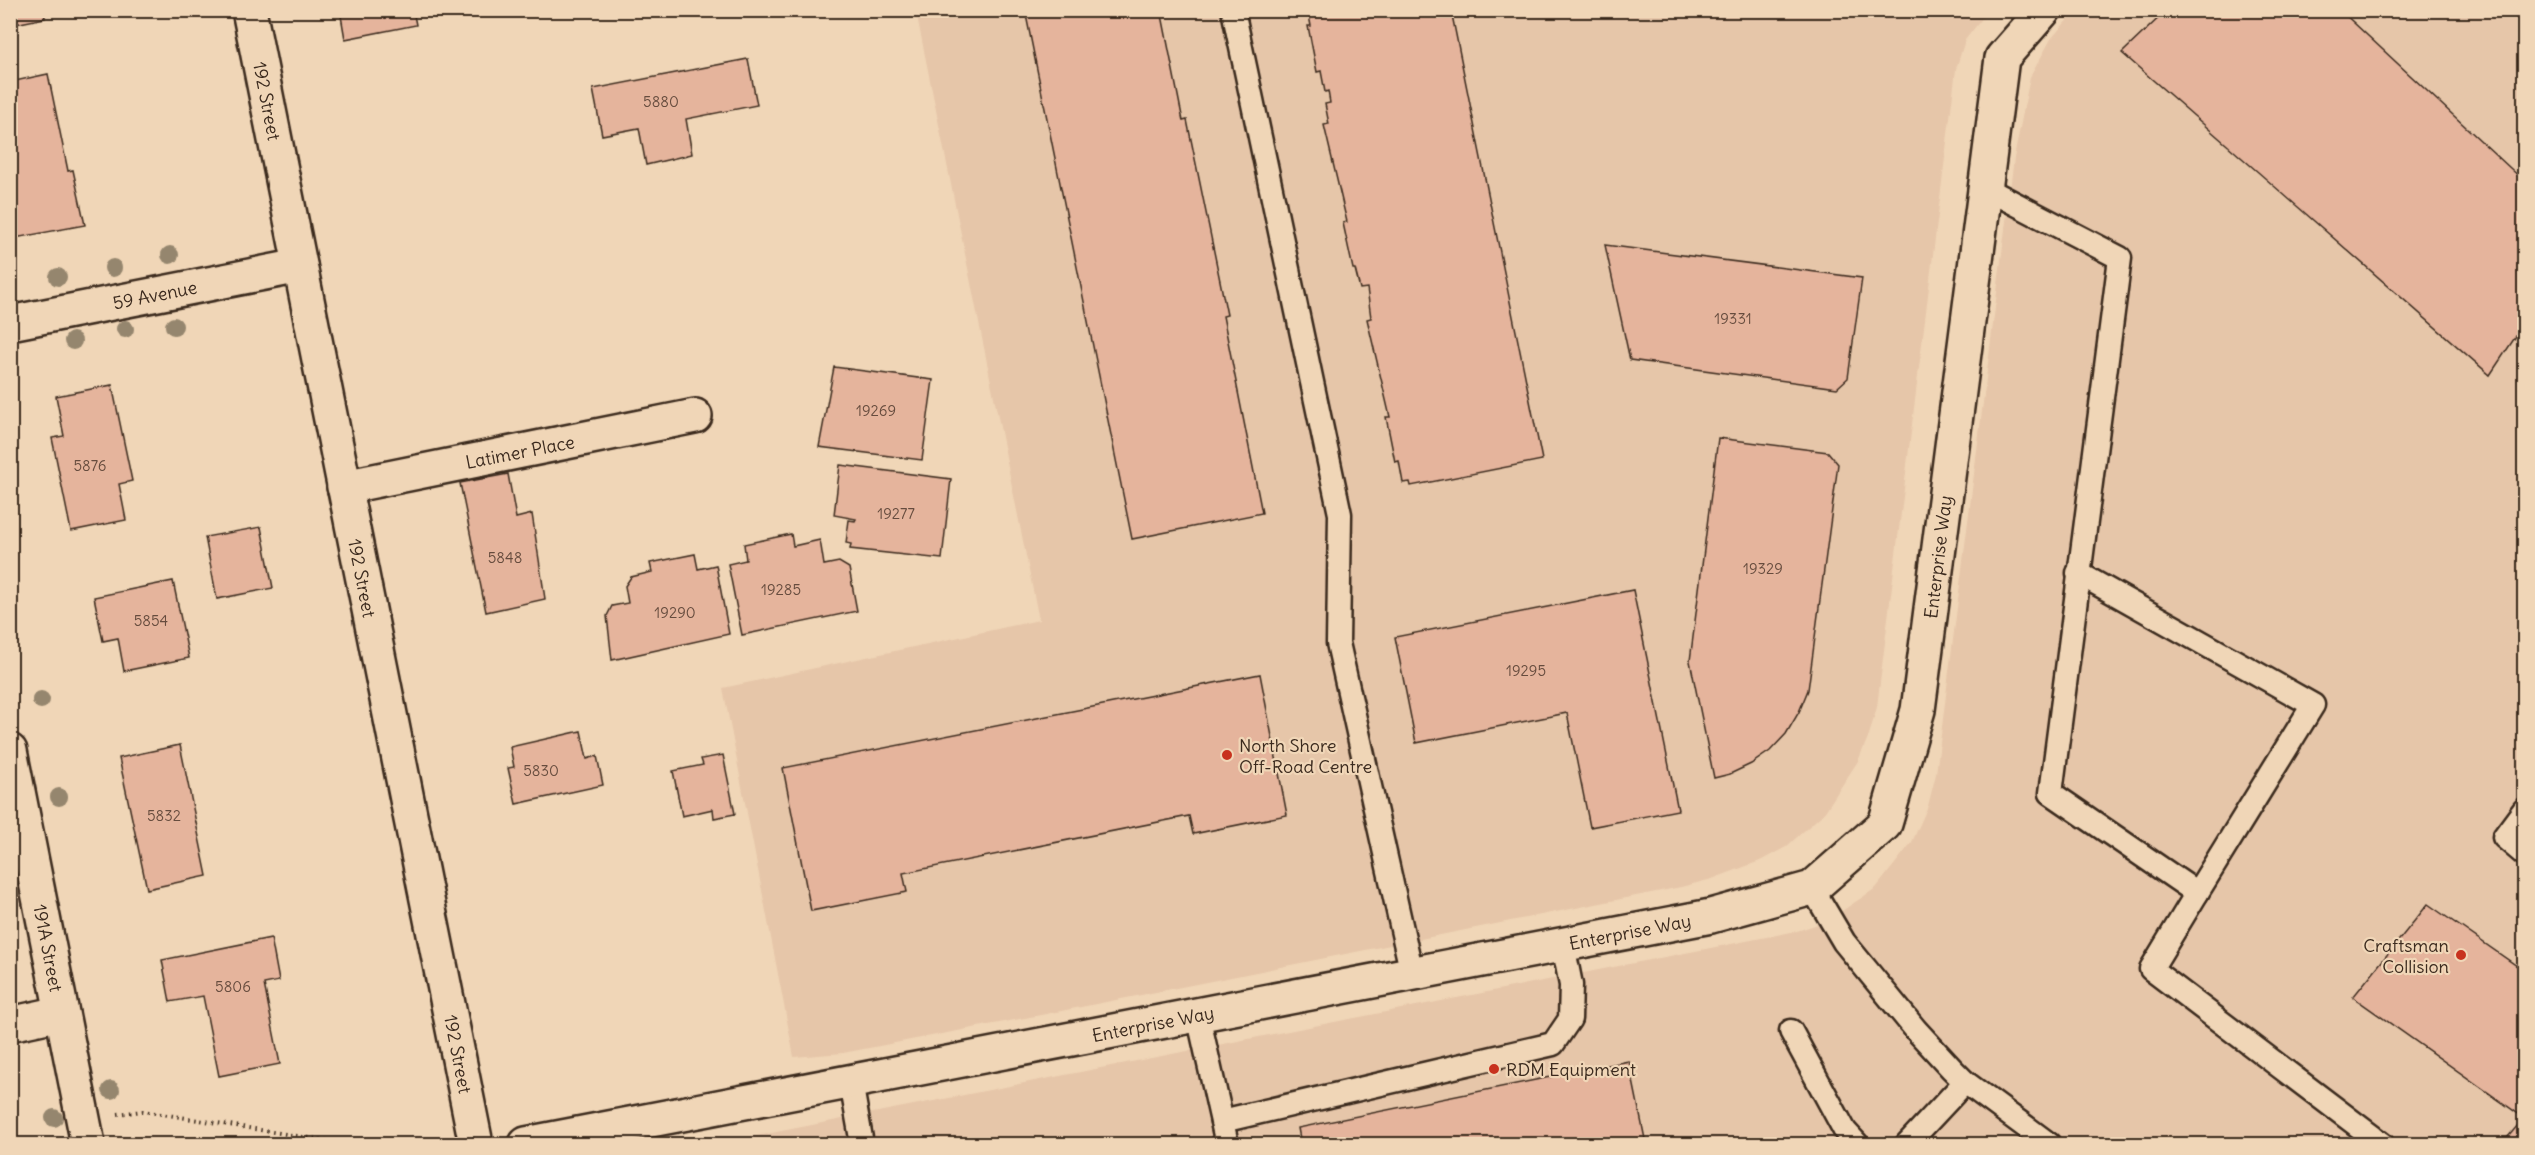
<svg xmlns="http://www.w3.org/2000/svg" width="2535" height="1155" font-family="Delius,sans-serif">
<rect width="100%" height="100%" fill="#f0d6b7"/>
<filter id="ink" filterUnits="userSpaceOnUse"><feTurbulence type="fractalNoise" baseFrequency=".0167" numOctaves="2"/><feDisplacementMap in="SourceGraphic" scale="12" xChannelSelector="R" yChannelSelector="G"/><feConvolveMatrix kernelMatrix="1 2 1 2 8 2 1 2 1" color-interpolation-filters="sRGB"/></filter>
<g filter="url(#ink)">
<g fill="#e6c6a9">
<polygon points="916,11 1988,11 1965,40 1956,69 1877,707 1869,735 1858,761 1824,813 1786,847 1760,861 1712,879 1681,887 1046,1014 843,1053 794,1057 723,688 1039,620"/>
<polygon points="2075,11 2524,11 2524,1144 715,1144 1797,931 1821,923 1842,911 1876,888 1912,842 1928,806 1936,774 2014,158 2030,77 2051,39"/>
</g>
<g fill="#e5b49c" stroke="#3b2a1e" stroke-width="1.5">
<polygon points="10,10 44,10 45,18 10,25"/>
<polygon points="340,10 413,10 416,25 345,39"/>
<polygon points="1025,10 1161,10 1183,121 1187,120 1227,315 1223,316 1262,513 1132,539"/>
<polygon points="1308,10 1451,10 1542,460 1411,486 1410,482 1403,483 1399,461 1395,462 1386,417 1390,417 1367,319 1371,318 1367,288 1360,289 1355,269 1353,269 1343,223 1347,222 1324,125 1329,124 1325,104 1330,103 1328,91 1325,92 1321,71 1317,72 1308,26 1311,26"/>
<polygon points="2167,10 2340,10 2524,181 2524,324 2490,375 2122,53"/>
<polygon points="748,59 757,105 686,119 692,154 646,165 639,128 602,135 593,89"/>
<polygon points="48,74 68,171 73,170 85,225 15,238 10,216 10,82"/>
<polygon points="1605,245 1862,278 1848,378 1837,388 1630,360"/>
<polygon points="834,367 933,380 922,460 819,447"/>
<polygon points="112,385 132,481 119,484 126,520 71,531 52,438 64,436 56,396"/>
<polygon points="1718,438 1828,452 1838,464 1808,690 1799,712 1786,734 1770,751 1751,764 1730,774 1714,778 1690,661"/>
<polygon points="840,465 951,479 942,559 850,549 851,544 846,543 849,520 855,521 856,519 834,515"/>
<polygon points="508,474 516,518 532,514 545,599 486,612 460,483"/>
<polygon points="261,527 273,588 217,599 205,537"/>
<polygon points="791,534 793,546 820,540 824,565 839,562 849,568 857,611 742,635 728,564 746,560 744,544"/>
<polygon points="695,554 698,569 716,565 729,634 612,660 607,616 612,606 628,603 625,586 631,577 652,572 650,563"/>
<polygon points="173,581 189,658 124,671 118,638 103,641 94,597"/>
<polygon points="1633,590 1678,810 1590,827 1567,713 1416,743 1395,637"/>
<polygon points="1260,674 1287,815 1193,834 1189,816 903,873 907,892 811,911 783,768"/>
<polygon points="581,731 587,759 597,756 603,785 516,804 508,768 514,767 510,747"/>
<polygon points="180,745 207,876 147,889 119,758"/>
<polygon points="723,755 735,814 714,818 713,809 682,816 673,771 703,765 701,759"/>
<polygon points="2428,904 2524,971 2524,1144 2502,1144 2524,1118 2353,997"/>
<polygon points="271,938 279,981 264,984 280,1064 219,1076 203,996 170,1002 162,960"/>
<polygon points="1629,1061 1646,1144 1301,1144 1298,1128"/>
</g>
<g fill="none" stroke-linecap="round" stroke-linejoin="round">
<g stroke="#3b2a1e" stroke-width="27">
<g id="lane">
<polyline points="1233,10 1340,514 1338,643 1412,974"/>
<polyline points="1985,188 2120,258 2051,793 2197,893 2151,969 2382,1144"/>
<polyline points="2078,573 2313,705 2197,893"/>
<polyline points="2524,810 2504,837 2524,854"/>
<polyline points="1812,888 1844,942 1916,1030 1952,1069 1965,1082 2049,1144"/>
<polyline points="1198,1015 1227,1144"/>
<polyline points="1791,1031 1845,1131 1857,1144"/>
<polyline points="851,1082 862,1144"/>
<polyline points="1222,1121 1553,1044 1570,1019 1571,985 1563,945"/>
<polyline points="1907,1144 1965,1082"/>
</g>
</g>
<g stroke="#3b2a1e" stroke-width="38">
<g id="street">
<polyline points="10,323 300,266"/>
<polyline points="344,487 695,416"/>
<polyline points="10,751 88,1144"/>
<polyline points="10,1024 61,1013"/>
<polyline points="526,1144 1711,916 1812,888 1885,824 1918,710 2002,58 2044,10"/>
</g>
</g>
<g stroke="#3b2a1e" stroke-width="38">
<polyline id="secondary" points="249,10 476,1144"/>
</g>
<polyline stroke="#3b2a1e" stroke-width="4" stroke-dasharray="1.5 4.5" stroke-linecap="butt" points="118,1114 143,1111 347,1144"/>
<use href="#lane" stroke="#f0d6b7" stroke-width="22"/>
<use href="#street" stroke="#f0d6b7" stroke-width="33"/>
<use href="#secondary" stroke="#f0d6b7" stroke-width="33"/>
</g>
<g fill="#95866e">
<circle cx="170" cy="255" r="9"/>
<circle cx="113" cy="268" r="9"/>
<circle cx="58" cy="277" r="9"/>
<circle cx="174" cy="326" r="9"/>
<circle cx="125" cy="329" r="9"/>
<circle cx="73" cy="341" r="9"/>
<circle cx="41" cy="700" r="9"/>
<circle cx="59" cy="797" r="9"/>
<circle cx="111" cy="1090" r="9"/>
<circle cx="54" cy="1118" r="9"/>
</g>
</g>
<g fill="#c8321e" stroke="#f0d6b7" stroke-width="2">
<circle cx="1227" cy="755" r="6"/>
<circle cx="2461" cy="955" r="6"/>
<circle cx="1494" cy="1069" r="6"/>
</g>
<g text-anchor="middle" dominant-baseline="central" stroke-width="4.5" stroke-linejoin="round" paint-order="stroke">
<g font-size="15" fill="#664c3e">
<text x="661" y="101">5880</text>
<text x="1733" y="318">19331</text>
<text x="876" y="410">19269</text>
<text x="90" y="465">5876</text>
<text x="896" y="513">19277</text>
<text x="505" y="557">5848</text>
<text x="1763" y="568">19329</text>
<text x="781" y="589">19285</text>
<text x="675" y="612">19290</text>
<text x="151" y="620">5854</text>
<text x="1526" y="670">19295</text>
<text x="541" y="770">5830</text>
<text x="164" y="815">5832</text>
<text x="233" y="986">5806</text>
</g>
<g font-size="18" fill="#3b2a1e" stroke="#f0d6b7">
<text transform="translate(267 101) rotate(79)">192 Street</text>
<text transform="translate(155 295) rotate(-11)">59 Avenue</text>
<text transform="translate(520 452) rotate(-11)">Latimer Place</text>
<text transform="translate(1938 557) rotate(-83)">Enterprise Way</text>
<text transform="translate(362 578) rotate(79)">192 Street</text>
<text transform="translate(1630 932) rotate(-11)">Enterprise Way</text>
<text transform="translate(48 948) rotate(79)">191A Street</text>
<text transform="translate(1153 1024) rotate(-11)">Enterprise Way</text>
<text transform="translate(458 1054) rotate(79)">192 Street</text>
</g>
<g font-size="18" fill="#3b2a1e" stroke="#f0d6b7" text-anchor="start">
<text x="1239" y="745">North Shore<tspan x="1239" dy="21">Off-Road Centre</tspan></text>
<text x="2449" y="945" text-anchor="end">Craftsman<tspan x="2449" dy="21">Collision</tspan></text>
<text x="1506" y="1069">RDM Equipment</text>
</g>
</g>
<rect width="2535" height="1155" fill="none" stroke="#f0d6b7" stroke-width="36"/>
<rect x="18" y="18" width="2499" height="1119" fill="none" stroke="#3b2a1e" stroke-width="2" filter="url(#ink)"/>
</svg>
